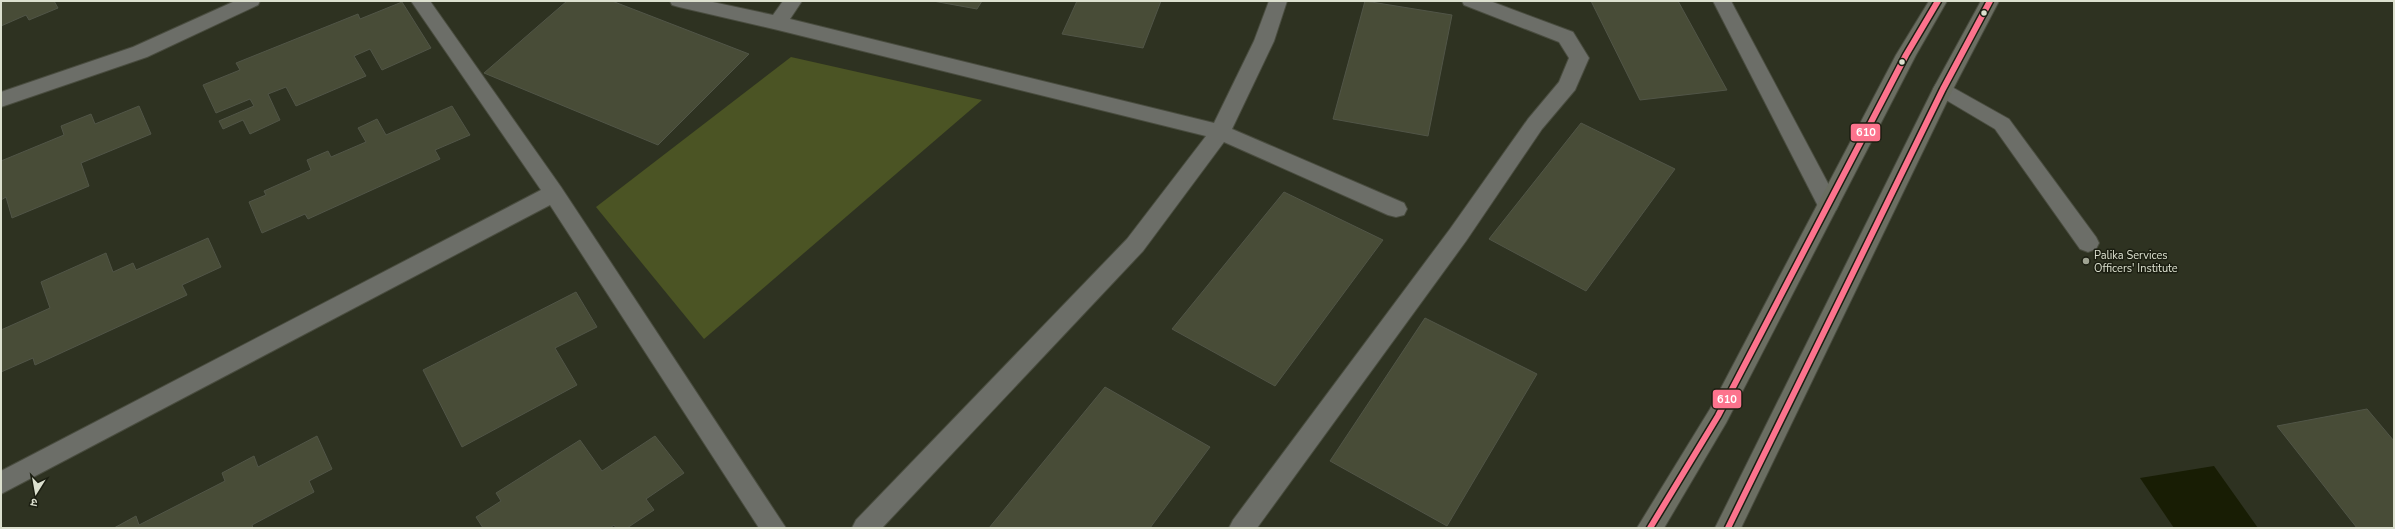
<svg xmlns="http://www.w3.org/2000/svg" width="2395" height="529" font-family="'Nunito Sans','Noto Sans Devanagari',sans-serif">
<rect width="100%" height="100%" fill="#2e3221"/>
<polygon fill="#4b5424" points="791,57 982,100 704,339 596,207"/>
<polygon fill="#181d04" points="2214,466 2258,528 2174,528 2140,478"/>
<g fill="#484c37" stroke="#515547">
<polygon points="1,1 54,1 58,8 29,20 26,15 1,26"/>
<polygon points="567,1 612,1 749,54 658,145 484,73"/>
<polygon points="933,1 982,1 977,9"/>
<polygon points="1077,1 1161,1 1143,48 1062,34"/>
<polygon points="1365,1 1452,15 1428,136 1333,119"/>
<polygon points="1591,1 1678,1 1727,90 1640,100"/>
<polygon points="402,2 431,48 382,70 370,49 354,56 366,76 296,106 286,87 268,94 280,120 250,134 243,120 223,129 219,121 254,106 250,99 216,113 203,85 240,70 236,63 358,14 360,19"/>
<polygon points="139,106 151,134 81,163 89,186 12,218 6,197 1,200 1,161 64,135 61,126 91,114 95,124"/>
<polygon points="452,106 470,135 435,150 440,159 308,219 305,214 262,233 249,202 266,195 264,191 311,170 307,160 328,151 331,157 366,142 358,128 377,119 386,135"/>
<polygon points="1581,123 1675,169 1586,291 1489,239"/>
<polygon points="1284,192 1383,240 1275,386 1172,329"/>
<polygon points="208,238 221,267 182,285 187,295 35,365 33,358 1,372 1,330 50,308 41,282 106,253 113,272 133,263 136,270"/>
<polygon points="576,292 597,327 555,348 577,385 462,447 423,370"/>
<polygon points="1425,318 1537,374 1447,526 1330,461"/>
<polygon points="1105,387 1210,447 1150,528 989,528"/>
<polygon points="2367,409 2394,441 2394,528 2357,528 2277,426"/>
<polygon points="317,436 332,469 309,481 314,492 252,525 253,528 114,528 136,516 139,525 225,481 222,473 254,456 258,467"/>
<polygon points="655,436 684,473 646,499 654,510 627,528 616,528 614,525 610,528 483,528 476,517 501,501 496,493 580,440 602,471"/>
</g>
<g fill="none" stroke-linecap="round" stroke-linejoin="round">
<g stroke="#494c3f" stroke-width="2">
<g id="minor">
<polygon points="235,1 260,1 258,5 147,57 1,107 1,92 133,47"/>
<polygon points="411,1 430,1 561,187 786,528 759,528 550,205 1,494 1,471 541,190"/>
<polygon points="670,1 708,1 773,15 783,1 802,1 790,19 1214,123 1254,41 1269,1 1287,1 1274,41 1232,129 1404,203 1407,209 1404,215 1396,217 1388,215 1224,142 1143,251 882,528 852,528 856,520 1127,239 1206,136 778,30 679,7 672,5"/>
<polygon points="1462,1 1490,1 1573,32 1589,58 1575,90 1542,129 1466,241 1257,528 1229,528 1233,520 1450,229 1528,119 1559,82 1569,58 1559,42 1464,5"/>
<polygon points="1713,1 1731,1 1839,204 1836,210 1828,212 1820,210"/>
<polygon points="1943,82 2009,119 2096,237 2099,243 2096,249 2088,252 2080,249 1995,129 1936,94 1933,89 1936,84"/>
</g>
</g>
<g stroke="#494c3f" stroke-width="2">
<g id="major">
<polygon points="1929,1 1947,1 1916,55 1726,423 1664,528 1637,528 1710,409 1896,55"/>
<polygon points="1981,1 1999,1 1953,89 1741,528 1715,528 1933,89"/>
</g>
</g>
<use href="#minor" fill="#6c6e68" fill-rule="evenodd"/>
<use href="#major" fill="#6b6e62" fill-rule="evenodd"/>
<g stroke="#1b1e11" stroke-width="9">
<g id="bus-1">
<polyline points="1650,528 1718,416 1906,55 1938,1"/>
<polyline points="1728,528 1943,89 1990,1"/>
</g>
</g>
<use href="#bus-1" stroke="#fc738d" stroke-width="6"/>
</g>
<g fill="#dce0cf" stroke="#1b1e11" stroke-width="1.5">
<circle cx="1984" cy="13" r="3.5"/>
<circle cx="1902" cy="62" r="3.5"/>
</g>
<circle fill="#9fa392" stroke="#1b1e11" stroke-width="1.5" cx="2086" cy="261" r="4"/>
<g text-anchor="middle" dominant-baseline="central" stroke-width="3" stroke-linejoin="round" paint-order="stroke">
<g font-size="11" fill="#dce0cf" stroke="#1b1e11" text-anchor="start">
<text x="2094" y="255">Palika Services<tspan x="2094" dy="13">Officers' Institute</tspan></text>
</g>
</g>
<g stroke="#1b1e11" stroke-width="1.5">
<rect x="1850" y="123" width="31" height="19" rx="4" fill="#fc738d"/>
<rect x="1712" y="389" width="30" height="20" rx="4" fill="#fc738d"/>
</g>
<g font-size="11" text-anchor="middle" font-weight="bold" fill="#fff">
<text x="1866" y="136">610</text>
<text x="1727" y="403">610</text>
</g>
<rect width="2395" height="529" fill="none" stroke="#dce0cf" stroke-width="4"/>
<g transform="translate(36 493) rotate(191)" stroke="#1b1e11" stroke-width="3" paint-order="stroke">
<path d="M0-3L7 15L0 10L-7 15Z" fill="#dce0cf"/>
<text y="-6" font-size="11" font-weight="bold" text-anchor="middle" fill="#dce0cf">उ</text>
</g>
</svg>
